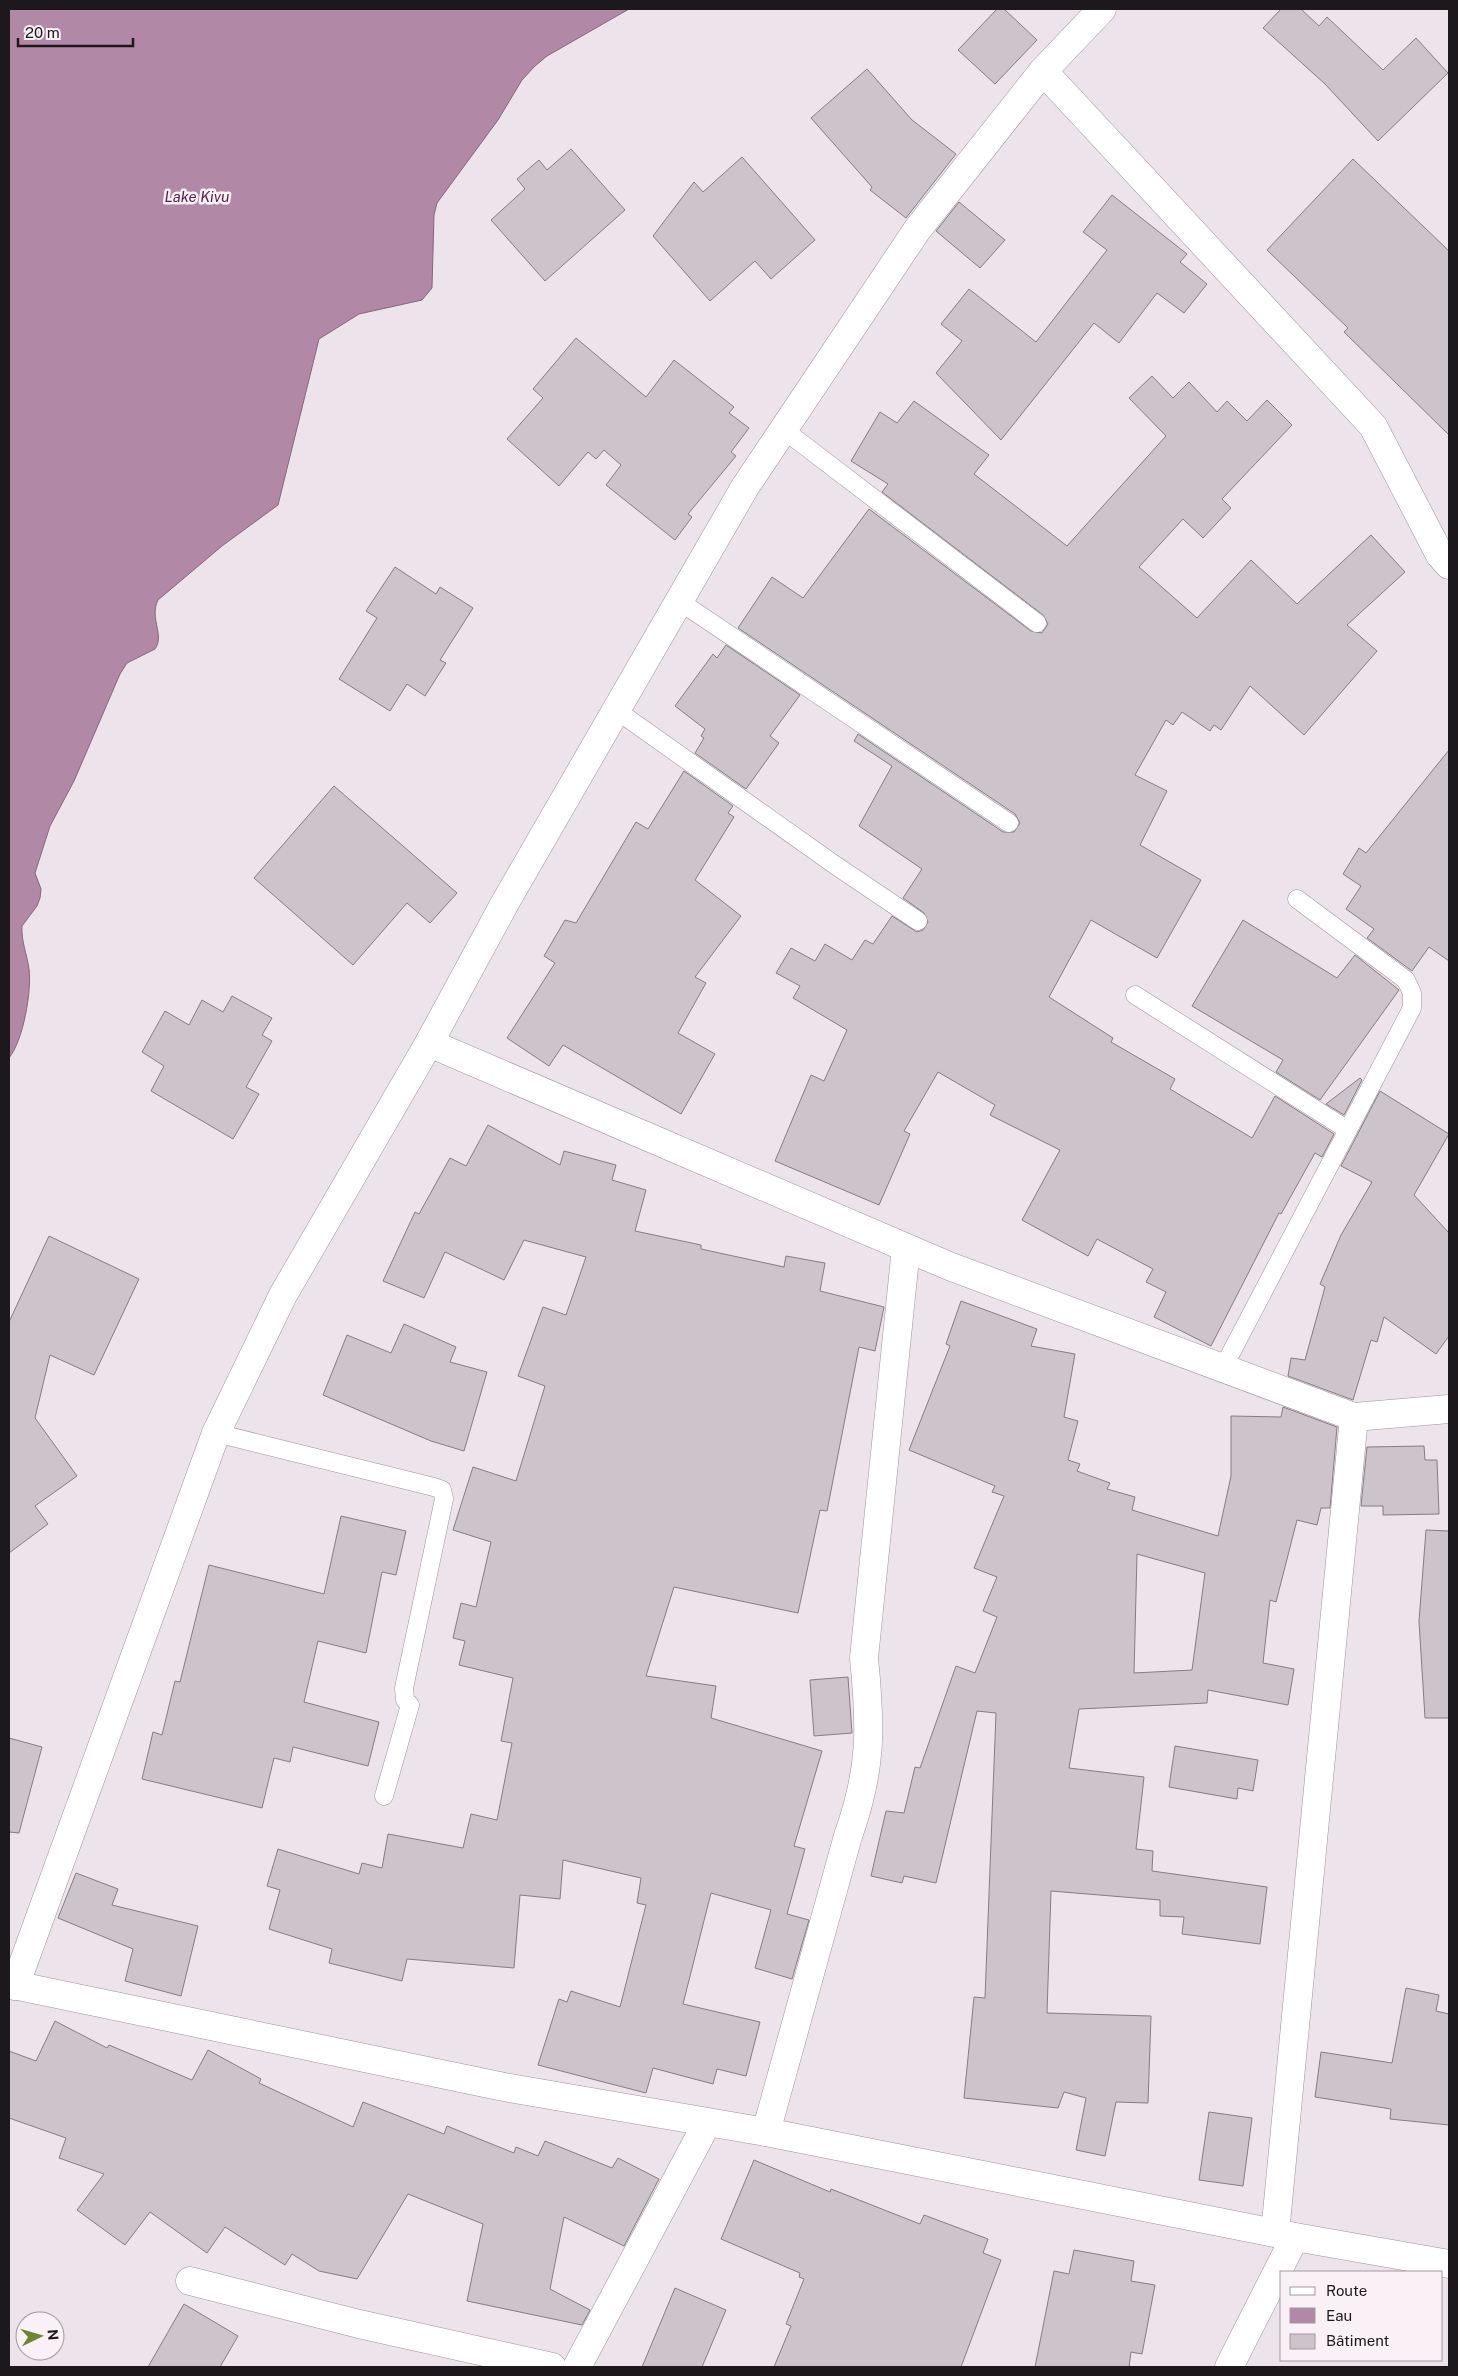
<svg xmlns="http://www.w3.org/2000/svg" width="1458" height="2376" font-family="'Public Sans',sans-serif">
<rect width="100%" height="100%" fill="#ede3ea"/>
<path fill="#b288a7" stroke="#85667d" d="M9 9H629L547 56 535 66 522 80 498 120 437 203 434 215 432 288 422 300 359 314 319 339 278 505 222 546 158 600C149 618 165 635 155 649L127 663 120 674 74 781 50 826 35 873 41 889 40 898 37 906 22 926C21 941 27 954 29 969 32 991 23 1041 9 1058Z"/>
<g fill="#cdc3ca" stroke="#857d83" fill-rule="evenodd">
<polygon points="997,9 1004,9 1037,40 995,84 958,50"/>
<polygon points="1281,9 1301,9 1319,26 1327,17 1383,70 1416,38 1448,73 1378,141 1325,84 1263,28"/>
<polygon points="867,69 912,120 956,154 906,218 870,190 872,187 811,118"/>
<polygon points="571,149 625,210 545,281 491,220 525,189 517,179 539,160 547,170"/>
<polygon points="742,157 815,240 771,279 755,261 710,301 653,236 694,182 703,192"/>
<polygon points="1353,159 1449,251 1449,435 1344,332 1348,328 1267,250"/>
<polygon points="1112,195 1187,254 1180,262 1207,284 1184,313 1157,293 1119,343 1094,323 1001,440 936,373 962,341 941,324 969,289 1036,342 1107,250 1083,232"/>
<polygon points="959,202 1005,240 980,268 936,231"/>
<polygon points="576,338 646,397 674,360 734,407 729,413 749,428 731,452 736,456 688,514 692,517 675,540 606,485 621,465 604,450 596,459 588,452 559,486 507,439 543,398 533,389"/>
<polygon points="1152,376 1173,398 1189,382 1217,412 1227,401 1247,421 1267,400 1292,425 1222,499 1231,508 1203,538 1183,519 1139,567 1197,618 1251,560 1297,604 1371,535 1405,572 1347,625 1377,651 1304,735 1250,686 1221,730 1214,725 1210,731 1182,712 1173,725 1166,720 1135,775 1167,791 1140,845 1201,880 1157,958 1091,920 1049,997 1113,1038 1111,1042 1175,1079 1170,1089 1252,1138 1275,1096 1334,1134 1322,1157 1315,1153 1281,1214 1279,1213 1211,1346 1154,1317 1166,1292 1146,1282 1153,1269 1097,1239 1088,1256 1022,1220 1060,1150 990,1115 995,1105 938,1072 904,1131 910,1134 879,1205 775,1161 811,1075 824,1081 847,1030 793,998 800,986 776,973 791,948 815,961 825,944 852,960 865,940 873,944 892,916 917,932 923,930 928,922 924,913 903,898 922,869 859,826 892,766 854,741 858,734 1003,832 1014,832 1020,823 1015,814 738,628 772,577 803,598 869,509 1031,631 1042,633 1048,624 1043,615 882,492 888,484 851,461 880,412 897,423 914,401 989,455 974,474 1067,546 1166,436 1129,398"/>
<polygon points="395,567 436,594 440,587 473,608 440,660 446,663 425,696 407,684 390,711 339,679 377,618 366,611"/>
<polygon points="726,645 800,695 770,736 779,743 746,789 695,753 704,738 701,736 705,729 675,706 713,654 717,658"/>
<polygon points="1449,750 1449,961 1429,947 1412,971 1367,938 1374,929 1346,909 1361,886 1343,874 1359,848 1366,853"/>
<polygon points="684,771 733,806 728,813 734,817 695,880 741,916 695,977 706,983 678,1033 715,1054 681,1114 563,1045 549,1066 507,1038 555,963 544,956 565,920 576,923 636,822 648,829"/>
<polygon points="334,786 457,893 430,923 407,903 353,965 254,878"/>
<polygon points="1243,920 1337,978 1355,955 1399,990 1320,1100 1276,1072 1283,1060 1192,1006"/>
<polygon points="232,996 272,1018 262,1035 272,1041 246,1087 259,1094 233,1139 151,1091 164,1066 142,1052 165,1011 189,1025 202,1000 223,1012"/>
<polygon points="1360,1078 1362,1080 1344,1115 1326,1104"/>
<polygon points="1380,1091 1449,1134 1414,1195 1449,1233 1449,1336 1436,1354 1384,1317 1377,1342 1371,1340 1353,1400 1288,1376 1291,1358 1305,1360 1325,1287 1320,1284 1341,1235 1372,1182 1341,1166"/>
<polygon points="488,1125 560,1165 564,1151 616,1165 612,1180 646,1190 635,1231 701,1245 701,1249 784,1267 786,1256 825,1263 820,1291 884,1307 875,1351 859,1347 827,1511 820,1510 798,1613 674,1587 646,1676 716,1686 711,1718 822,1751 794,1846 805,1849 787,1914 809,1920 792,1979 755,1968 771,1910 711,1893 683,2004 760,2022 746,2076 717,2069 713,2084 653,2068 646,2093 538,2065 559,1999 567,2002 571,1991 620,2007 646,1905 637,1903 641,1878 563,1860 560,1899 520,1895 514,1968 407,1959 402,1981 329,1963 332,1949 269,1929 280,1890 267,1886 278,1849 359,1874 362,1863 382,1868 388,1834 463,1848 471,1814 497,1820 512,1743 501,1741 513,1678 459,1665 465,1641 453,1638 461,1603 476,1607 491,1542 453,1530 473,1467 516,1481 545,1386 518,1376 543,1307 566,1315 586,1257 524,1240 504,1280 445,1252 424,1298 383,1281 415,1212 419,1214 450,1158 466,1166"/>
<polygon points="49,1236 139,1279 94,1375 50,1355 35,1418 77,1476 35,1506 48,1524 9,1553 9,1322"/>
<path d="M961 1301 1037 1329 1031 1346 1075 1354 1064 1417 1078 1421 1068 1460 1080 1464 1077 1471 1110 1483 1107 1489 1135 1497 1132 1510 1218 1536 1231 1476V1416L1281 1417 1283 1407 1337 1427 1330 1508H1321L1317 1525 1297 1520 1276 1602 1270 1600 1263 1663 1294 1669 1288 1705 1208 1690 1207 1703 1079 1709 1069 1768 1144 1777 1136 1849 1153 1851 1152 1871 1267 1887 1260 1944 1182 1934 1184 1917 1160 1916V1900L1051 1891 1047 2013 1151 2016 1148 2103 1116 2102 1105 2156 1076 2150 1086 2098 1064 2092 1058 2108 964 2098 974 1997 985 1998 996 1713 977 1711 936 1883 904 1876 902 1883 871 1876 886 1811 904 1813 915 1767 920 1768 956 1666 975 1673 997 1617 983 1611 997 1577 974 1568 1004 1496 992 1492 995 1486 909 1450 950 1346 946 1344ZM1137 1554 1205 1573 1192 1670 1134 1673Z"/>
<polygon points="404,1324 456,1347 450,1362 487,1372 464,1451 431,1441 323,1395 347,1335 391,1353"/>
<polygon points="1424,1446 1425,1460 1437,1460 1439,1514 1383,1515 1383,1506 1361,1506 1367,1447"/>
<polygon points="341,1516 406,1531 396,1575 382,1572 366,1653 318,1641 304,1702 379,1722 368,1766 293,1747 290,1762 274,1758 262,1808 142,1779 153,1732 162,1735 175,1681 180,1682 209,1565 324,1594"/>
<polygon points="1426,1530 1449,1531 1449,1718 1425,1718 1419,1621"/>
<polygon points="848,1677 852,1733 814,1736 810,1680"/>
<polygon points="9,1738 42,1747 19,1833 9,1832"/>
<polygon points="1175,1746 1258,1760 1253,1791 1238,1788 1237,1799 1169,1787"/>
<polygon points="76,1873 118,1889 112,1905 198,1926 181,1996 125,1981 133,1949 58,1918"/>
<polygon points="1406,1988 1439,1995 1436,2011 1449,2014 1449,2125 1390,2119 1391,2109 1315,2097 1321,2052 1392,2063"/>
<polygon points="55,2021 107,2048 109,2045 192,2080 208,2050 261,2079 259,2083 353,2127 363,2102 444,2134 447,2126 514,2153 516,2147 538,2156 545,2141 612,2168 618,2158 659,2179 624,2246 564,2217 550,2289 590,2310 582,2325 467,2301 483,2224 408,2194 357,2279 319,2271 292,2254 285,2265 225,2227 207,2253 150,2212 125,2245 77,2210 104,2174 59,2158 66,2138 9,2118 9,2051 36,2061"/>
<polygon points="1209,2112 1252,2118 1243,2186 1199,2180"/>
<polygon points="754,2160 830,2192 831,2189 920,2224 924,2215 988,2239 983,2253 1001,2260 961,2367 774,2367 791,2326 786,2324 804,2279 799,2277 800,2273 721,2239"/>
<polygon points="1074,2250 1134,2261 1131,2281 1155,2285 1142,2354 1131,2352 1129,2367 1035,2367 1054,2271 1069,2274"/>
<polygon points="675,2288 726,2310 702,2367 642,2367"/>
<polygon points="184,2304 238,2336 220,2367 148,2367"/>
</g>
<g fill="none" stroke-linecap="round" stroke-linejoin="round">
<g stroke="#9c9399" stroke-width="19">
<g id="lane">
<polyline points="784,430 1037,623"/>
<polyline points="679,601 1009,823"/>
<polyline points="616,710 835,865 918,921"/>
<polyline points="1135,995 1348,1130"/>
<polyline points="1223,1368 1412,1008 1412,993 1406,980 1297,899"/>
<polyline points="216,1433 434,1487 442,1490 444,1499 404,1688 405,1700 410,1705 384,1796"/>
</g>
</g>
<g stroke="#9c9399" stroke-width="29">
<g id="street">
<polyline points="1043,71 1373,426 1440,555 1449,565"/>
<polyline points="429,1043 949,1266 1354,1417 1449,1409"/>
<polyline points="9,1984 504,2087 766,2132 1295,2237 1449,2264"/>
<polyline points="15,1986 216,1433 283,1295 429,1043 506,901 745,487 917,230 1043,71 1102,9"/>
<path d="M766 2132 848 1836C872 1769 871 1727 864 1658L906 1248"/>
<polyline points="1275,2233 1354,1417"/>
<polyline points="190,2281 359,2324 552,2367"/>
<polyline points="577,2367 707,2123"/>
<polyline points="1229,2367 1295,2237"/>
</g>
</g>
<use href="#lane" stroke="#fff" stroke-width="18"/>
<use href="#street" stroke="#fff" stroke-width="28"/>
</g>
<g text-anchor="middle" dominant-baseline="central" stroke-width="5" stroke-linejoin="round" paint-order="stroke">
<g font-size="15" font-style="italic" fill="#511d47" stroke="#faf1f7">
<text x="197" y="196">Lake Kivu</text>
</g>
</g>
<rect width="1458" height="2376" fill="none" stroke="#1c181b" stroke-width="20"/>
<rect x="1280" y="2271" width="162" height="90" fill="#faf1f7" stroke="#a19a9f"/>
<rect x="1290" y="2287" width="25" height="8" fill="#ffffff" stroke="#a19a9f"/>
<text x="1326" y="2296" font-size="15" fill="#1c181b">Route</text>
<rect x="1290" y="2308" width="25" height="15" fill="#b288a7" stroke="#a19a9f"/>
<text x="1326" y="2321" font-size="15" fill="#1c181b">Eau</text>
<rect x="1290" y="2334" width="25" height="15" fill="#cdc3ca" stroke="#a19a9f"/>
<text x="1326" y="2346" font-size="15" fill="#1c181b">Bâtiment</text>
<g transform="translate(40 2336) rotate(85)"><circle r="24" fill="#faf1f7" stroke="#a19a9f"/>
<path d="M0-4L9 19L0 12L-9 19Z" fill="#718434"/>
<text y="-8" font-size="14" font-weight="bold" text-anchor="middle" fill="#1c181b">N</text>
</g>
<path d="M18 38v8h115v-8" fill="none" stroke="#1c181b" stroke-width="2.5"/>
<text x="25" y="38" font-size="15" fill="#1c181b" stroke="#faf1f7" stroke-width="4" paint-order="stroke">20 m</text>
</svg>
